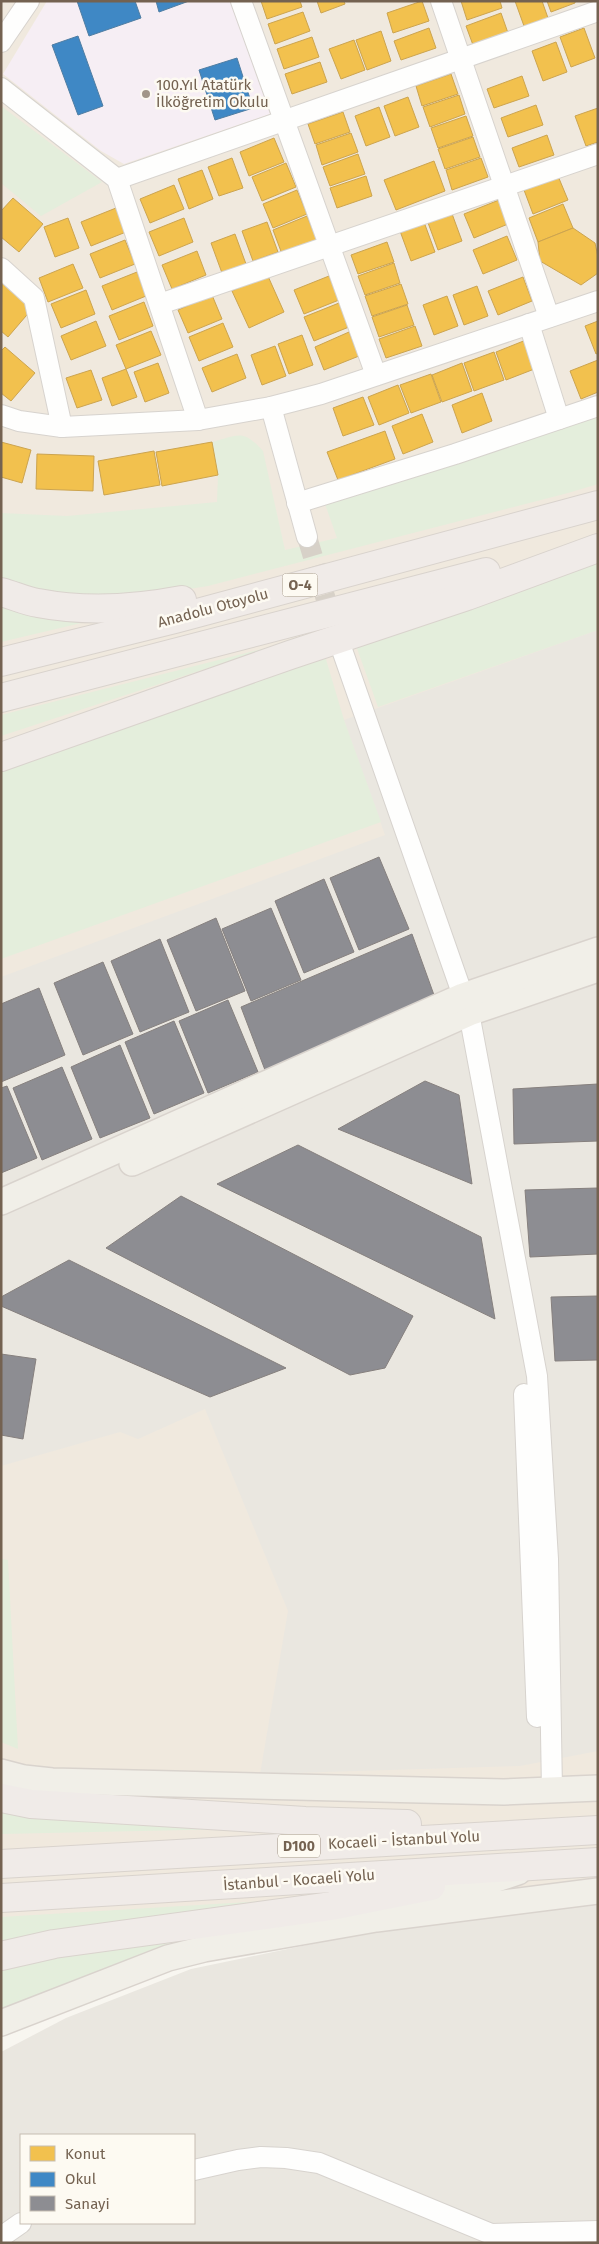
<svg xmlns="http://www.w3.org/2000/svg" width="599" height="2244" font-family="'Fira Sans',sans-serif">
<rect width="100%" height="100%" fill="#f8f6f0"/>
<polygon fill="#f0e9de" points="1,1 598,1 598,1901 1,1962"/>
<g fill="#eae7e0" fill-rule="evenodd">
<polygon points="598,630 598,1751 520,1766 260,1774 288,1611 205,1409 138,1439 120,1432 1,1466 1,977 385,835 344,720"/>
<path d="M598 1901V2243H1V2052L66 2018 191 1969 379 1930ZM21 2135H194V2223H21Z"/>
</g>
<polygon fill="#f6eef4" points="47,1 231,1 270,114 124,164 101,151 3,74"/>
<g fill="#e4eedc">
<polygon points="1,106 102,182 41,216 1,183"/>
<path d="M598 416V484L568 493 208 586 145 596 69 599 1 584V513L67 516 217 502 218 475 212 442C239 435 243 429 263 451L285 550 337 538 325 504Z"/>
<polygon points="598,563 598,630 378,707 355,643"/>
<polygon points="1,602 94,620 1,642"/>
<polygon points="278,645 1,736 1,715"/>
<polygon points="325,656 344,720 381,822 1,959 1,770"/>
<polygon points="1,1559 8,1560 18,1749 1,1742"/>
<polygon points="1,1808 280,1828 1,1834"/>
<polygon points="313,1898 36,1934 1,1942 1,1917"/>
<polygon points="376,1919 1,2011 1,1970 44,1957"/>
</g>
<g fill="#f2c14e" stroke="#cca44f">
<polygon points="261,1 300,1 302,7 267,19"/>
<polygon points="317,1 344,1 345,4 321,13"/>
<polygon points="422,1 429,21 393,33 387,13"/>
<polygon points="461,1 500,1 502,8 467,20"/>
<polygon points="515,1 542,1 548,18 524,26"/>
<polygon points="547,1 575,1 575,3 551,12"/>
<polygon points="303,12 310,31 275,44 268,24"/>
<polygon points="501,13 508,33 473,45 466,26"/>
<polygon points="429,28 436,48 401,60 394,41"/>
<polygon points="584,28 595,58 571,67 560,37"/>
<polygon points="381,31 391,61 367,70 356,40"/>
<polygon points="312,37 319,57 284,69 277,49"/>
<polygon points="354,40 365,70 341,79 329,49"/>
<polygon points="556,42 567,72 543,81 532,51"/>
<polygon points="320,62 327,82 292,94 285,74"/>
<polygon points="451,74 458,94 422,106 416,86"/>
<polygon points="522,76 529,96 494,108 487,89"/>
<polygon points="459,95 465,114 430,127 423,107"/>
<polygon points="408,97 419,127 395,136 384,106"/>
<polygon points="536,105 543,125 508,137 501,118"/>
<polygon points="379,107 390,137 366,146 355,116"/>
<polygon points="598,108 598,142 586,146 575,116"/>
<polygon points="343,112 350,132 315,144 308,124"/>
<polygon points="466,116 473,136 438,148 431,128"/>
<polygon points="351,133 358,152 322,165 316,145"/>
<polygon points="547,135 554,155 519,167 512,148"/>
<polygon points="473,137 480,157 445,169 438,149"/>
<polygon points="274,138 284,162 249,176 240,152"/>
<polygon points="358,154 365,174 330,186 323,167"/>
<polygon points="232,158 243,188 219,196 208,167"/>
<polygon points="481,158 488,177 452,190 446,170"/>
<polygon points="434,161 445,191 396,210 384,180"/>
<polygon points="286,163 296,187 262,201 252,177"/>
<polygon points="202,170 213,199 189,209 178,179"/>
<polygon points="366,176 372,196 337,208 330,188"/>
<polygon points="558,176 568,200 533,214 524,190"/>
<polygon points="174,185 184,209 150,223 140,199"/>
<polygon points="297,190 307,214 273,228 263,204"/>
<polygon points="13,198 43,224 19,252 1,237 1,211"/>
<polygon points="499,200 508,224 474,238 464,214"/>
<polygon points="563,204 573,228 538,242 529,218"/>
<polygon points="116,208 126,232 91,246 81,222"/>
<polygon points="451,211 462,241 438,250 427,220"/>
<polygon points="307,216 317,240 282,254 273,230"/>
<polygon points="68,218 79,248 55,257 44,227"/>
<polygon points="184,218 193,242 159,256 149,232"/>
<polygon points="267,222 278,252 253,261 242,231"/>
<polygon points="424,222 435,252 411,261 400,231"/>
<polygon points="573,228 595,243 598,257 598,273 581,285 540,261 538,242"/>
<polygon points="235,234 246,264 222,273 211,243"/>
<polygon points="507,236 517,260 483,274 473,250"/>
<polygon points="125,240 135,264 100,278 90,254"/>
<polygon points="387,242 394,262 358,274 351,255"/>
<polygon points="197,251 206,275 172,289 162,265"/>
<polygon points="394,263 400,283 365,295 358,276"/>
<polygon points="73,264 83,288 48,302 39,278"/>
<polygon points="137,272 146,296 112,310 102,286"/>
<polygon points="267,274 284,312 249,328 232,291"/>
<polygon points="329,276 339,300 304,314 294,290"/>
<polygon points="523,277 532,301 498,315 488,291"/>
<polygon points="2,283 32,309 8,337 1,331"/>
<polygon points="401,284 408,304 372,316 365,296"/>
<polygon points="477,286 488,316 464,325 453,295"/>
<polygon points="86,290 95,314 61,328 51,304"/>
<polygon points="212,295 222,319 188,333 178,310"/>
<polygon points="447,296 458,326 434,335 423,305"/>
<polygon points="144,302 153,326 119,340 109,316"/>
<polygon points="339,303 349,327 314,341 304,317"/>
<polygon points="407,305 414,325 379,337 372,317"/>
<polygon points="96,321 106,346 71,360 61,336"/>
<polygon points="598,321 598,353 596,354 585,326"/>
<polygon points="223,323 233,347 199,361 189,337"/>
<polygon points="415,326 422,346 386,358 379,339"/>
<polygon points="151,331 161,355 126,369 116,345"/>
<polygon points="349,332 359,356 324,370 315,347"/>
<polygon points="302,335 313,365 289,374 278,344"/>
<polygon points="526,340 537,368 506,380 496,352"/>
<polygon points="275,346 286,376 262,385 251,355"/>
<polygon points="5,347 35,373 11,401 1,393 1,351"/>
<polygon points="494,352 504,380 474,391 464,363"/>
<polygon points="237,354 246,378 212,392 202,368"/>
<polygon points="598,360 598,392 581,399 570,371"/>
<polygon points="158,363 169,393 145,402 134,372"/>
<polygon points="462,363 472,391 442,402 432,375"/>
<polygon points="126,369 137,397 112,406 102,378"/>
<polygon points="91,370 102,400 77,408 66,378"/>
<polygon points="431,374 441,402 411,413 400,385"/>
<polygon points="398,385 409,413 379,425 368,397"/>
<polygon points="482,393 492,421 462,433 452,405"/>
<polygon points="363,397 374,425 343,436 333,408"/>
<polygon points="422,414 433,442 403,454 392,426"/>
<polygon points="385,431 395,459 338,480 327,452"/>
<polygon points="1,442 31,450 22,483 1,477"/>
<polygon points="212,442 218,475 162,486 156,452"/>
<polygon points="154,451 160,485 104,495 98,461"/>
<polygon points="37,454 94,456 93,491 36,489"/>
</g>
<g fill="#3f88c5" stroke="#4f7da2">
<polygon points="77,1 135,1 141,18 89,36"/>
<polygon points="156,1 189,1 159,12"/>
<polygon points="78,36 103,106 78,115 52,45"/>
<polygon points="237,58 253,108 215,120 199,70"/>
</g>
<g fill="#8d8d92" stroke="#86807e">
<polygon points="379,857 409,929 359,950 330,878"/>
<polygon points="324,879 354,952 304,973 275,901"/>
<polygon points="271,908 301,980 251,1001 222,929"/>
<polygon points="216,918 245,991 196,1011 167,940"/>
<polygon points="412,934 434,995 265,1070 241,1007"/>
<polygon points="160,939 189,1012 140,1032 111,961"/>
<polygon points="103,962 133,1034 83,1055 54,983"/>
<polygon points="39,988 65,1055 1,1082 1,1004"/>
<polygon points="228,1000 258,1072 208,1093 179,1021"/>
<polygon points="174,1021 204,1093 154,1114 125,1042"/>
<polygon points="120,1045 150,1118 100,1138 71,1067"/>
<polygon points="62,1067 92,1139 42,1160 13,1088"/>
<polygon points="425,1081 459,1095 472,1184 338,1129"/>
<polygon points="598,1084 598,1141 514,1144 513,1089"/>
<polygon points="7,1086 37,1158 1,1173 1,1088"/>
<polygon points="298,1145 481,1237 495,1319 217,1184"/>
<polygon points="598,1188 598,1254 530,1257 525,1190"/>
<polygon points="181,1196 413,1316 385,1368 350,1375 106,1248"/>
<polygon points="69,1260 286,1368 210,1397 1,1306 1,1297"/>
<polygon points="598,1296 598,1360 555,1361 551,1297"/>
<polygon points="1,1354 36,1359 23,1439 1,1435"/>
</g>
<g fill="none" stroke-linecap="round" stroke-linejoin="round">
<polyline stroke="#d7d1c8" stroke-width="20" stroke-dasharray="20 10" stroke-linecap="butt" points="307,537 334,626"/>
<g stroke="#d7d3ce" stroke-width="22">
<g id="minor">
<polyline points="241,1 376,375"/>
<polyline points="441,1 549,317"/>
<polyline points="1,42 29,1"/>
<polyline points="1,88 117,179 198,420"/>
<polyline points="117,179 598,11"/>
<polyline points="1,268 34,298 62,427"/>
<polyline points="160,304 598,154"/>
<polyline points="529,324 559,419"/>
<polyline points="271,407 307,537"/>
<polyline points="1,415 19,421 62,427 198,420 271,407 321,394 598,301"/>
<polyline points="297,503 455,454 598,406"/>
<polyline points="341,647 469,1013 537,1376 548,1559 552,1790"/>
<polyline points="524,1394 537,1717"/>
<polyline points="194,2170 238,2160 261,2157 286,2158 319,2163 491,2234 598,2231"/>
<polyline points="1,2237 21,2223"/>
</g>
</g>
<g stroke="#d9d3cd" stroke-width="28">
<g id="major">
<polyline points="132,1163 469,1013 598,969"/>
<polyline points="1,1202 463,996 598,950"/>
<polyline points="1,1772 24,1778 52,1781 504,1792 598,1788"/>
<polyline points="433,1900 518,1872"/>
<polyline points="1,2023 168,1958 204,1949 376,1919 598,1891"/>
</g>
</g>
<g stroke="#d9d3cd" stroke-width="30">
<g id="highway">
<path d="M1 592C13 595 25 601 38 603 85 612 135 609 182 600"/>
<polyline points="1,662 175,619 598,505"/>
<polyline points="1,698 486,572"/>
<polyline points="1,757 290,655 467,596 598,548"/>
<polyline points="1,1798 31,1804 305,1821 407,1824"/>
<polyline points="1,1864 598,1830"/>
<polyline points="1,1898 598,1862"/>
<polyline points="1,1956 54,1944 331,1906 431,1886"/>
</g>
</g>
<use href="#minor" stroke="#fefefd" stroke-width="20"/>
<use href="#major" stroke="#f1efe8" stroke-width="25"/>
<use href="#highway" stroke="#f0ebe8" stroke-width="28"/>
</g>
<circle fill="#a29689" stroke="#fdfaf2" stroke-width="2" cx="146" cy="94" r="5"/>
<g text-anchor="middle" dominant-baseline="central" stroke-width="5" stroke-linejoin="round" paint-order="stroke">
<g fill="#fdfaf2" stroke="#9d9081" stroke-width="1">
<rect x="282.5" y="573.5" width="35" height="23" rx="4"/>
<rect x="278" y="1834.5" width="42" height="23" rx="4"/>
</g>
<g font-size="14" font-weight="bold" fill="#746251">
<text x="300" y="585">O-4</text>
<text x="299" y="1846">D100</text>
</g>
<g font-size="15" fill="#746251" stroke="#fdfaf2" text-anchor="start">
<text x="156" y="85">100.Yıl Atatürk<tspan x="156" dy="17">İlköğretim Okulu</tspan></text>
</g>
<g font-size="15" fill="#746251" stroke="#fdfaf2">
<text transform="translate(213 608) rotate(-15)">Anadolu Otoyolu</text>
<text transform="translate(404 1840) rotate(-3)">Kocaeli - İstanbul Yolu</text>
<text transform="translate(299 1880) rotate(-4)">İstanbul - Kocaeli Yolu</text>
</g>
</g>
<rect width="599" height="2244" fill="none" stroke="#746251" stroke-width="5"/>
<rect x="20" y="2134" width="175" height="90" fill="#fdfaf2" stroke="#c6bdb2"/>
<rect x="30" y="2146" width="25" height="15" fill="#f2c14e" stroke="#c6bdb2"/>
<text x="65" y="2159" font-size="15" fill="#746251">Konut</text>
<rect x="30" y="2172" width="25" height="15" fill="#3f88c5" stroke="#c6bdb2"/>
<text x="65" y="2184" font-size="15" fill="#746251">Okul</text>
<rect x="30" y="2196" width="25" height="15" fill="#8d8d92" stroke="#c6bdb2"/>
<text x="65" y="2209" font-size="15" fill="#746251">Sanayi</text>
</svg>
